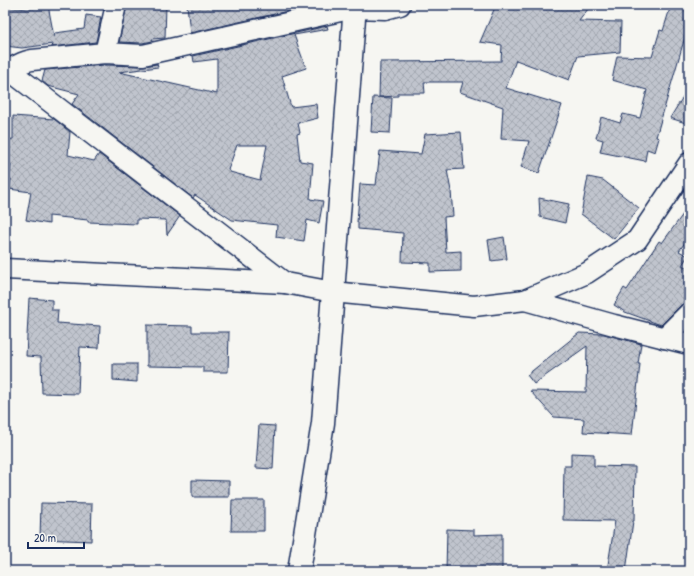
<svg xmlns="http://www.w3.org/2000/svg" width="694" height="576" font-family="'Patrick Hand',sans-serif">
<defs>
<pattern id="building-cross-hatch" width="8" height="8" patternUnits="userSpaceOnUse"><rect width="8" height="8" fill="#c0c4cd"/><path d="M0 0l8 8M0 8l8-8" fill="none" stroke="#a4a9b2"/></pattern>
</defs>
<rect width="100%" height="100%" fill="#f6f6f2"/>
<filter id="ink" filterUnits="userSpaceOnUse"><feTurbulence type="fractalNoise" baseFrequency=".025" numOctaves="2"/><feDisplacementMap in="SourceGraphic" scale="8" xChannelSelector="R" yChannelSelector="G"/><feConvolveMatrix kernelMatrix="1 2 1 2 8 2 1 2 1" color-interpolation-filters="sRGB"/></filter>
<g filter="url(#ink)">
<g fill="url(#building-cross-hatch)" stroke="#1b2f5e" fill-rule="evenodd">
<polygon points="48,5 54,37 55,33 84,29 86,15 101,17 96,42 52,47 53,44 22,48 5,46 8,25 5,25 5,7 28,9"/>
<polygon points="127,5 166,5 165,38 152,39 153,41 142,43 119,42"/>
<polygon points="187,5 315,5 190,33"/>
<polygon points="496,5 519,5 528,10 530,5 591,5 579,21 621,22 620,52 578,56 569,80 516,60 506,88 562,105 539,173 521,167 529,141 501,139 503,107 460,92 463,82 424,82 425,93 398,93 398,96 379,97 380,62 501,61 502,45 480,42"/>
<polygon points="671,5 689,5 689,23 656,137 659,138 655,152 647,149 645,161 600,152 603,140 596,138 601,117 620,123 623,114 640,118 647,90 612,80 617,56 652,57 660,30 663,31"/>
<path d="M327 26 328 29 294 35 306 68 282 76 291 107 316 104 318 118 298 123 300 133 297 134 300 161 313 163 310 199 323 201 319 223 307 220 304 241 276 237 277 225 232 220 195 195 193 198 72 104 79 94 48 86 42 81 45 70 105 65 143 66 157 64 158 67 119 72 217 94V59L194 62 193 56ZM237 145H267L260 180 230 172V171L228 170Z"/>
<polygon points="689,87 689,124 670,118"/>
<polygon points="373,97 392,98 390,133 371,132"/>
<polygon points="13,116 54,119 70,132 68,155 94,161 99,154 180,216 167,235 166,220 137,219 137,224 88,222 88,220 49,216 49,224 26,220 31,192 9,189 11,179 9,178 11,165 5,165 5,140 13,139"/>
<polygon points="461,132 464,169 447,170 451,191 453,216 444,217 446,252 461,251 461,271 430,272 430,263 402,262 403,233 358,229 358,222 357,222 360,184 376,185 380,151 421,154 425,134"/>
<polygon points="588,177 603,180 639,208 614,239 581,214"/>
<polygon points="539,198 569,204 565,223 540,217"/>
<polygon points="689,206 689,237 679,251 688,256 682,265 689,269 689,302 681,305 661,325 625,312 614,305 624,288 627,290 659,241 662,243"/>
<polygon points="504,237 507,259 491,261 488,240"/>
<polygon points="29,298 52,300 52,310 58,310 57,323 100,326 99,348 80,347 78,394 42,393 41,357 26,356"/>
<polygon points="147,325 192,326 192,332 229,332 228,372 203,372 203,367 147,366"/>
<polygon points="579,333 604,334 641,344 638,364 640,364 632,435 583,432 584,419 554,417 530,391 586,392 587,346 534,384 527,375"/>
<polygon points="113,364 137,364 137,382 113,380"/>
<polygon points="259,425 275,426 273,469 256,468"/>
<polygon points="571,453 594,454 594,466 635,467 634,521 633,521 626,571 607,571 615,521 563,520 564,466 571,466"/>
<polygon points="192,480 229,481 229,497 192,497"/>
<polygon points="232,500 264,500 264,531 231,531"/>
<polygon points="41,503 92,504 91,541 40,539"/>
<polygon points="447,529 474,530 474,535 502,534 502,571 446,571"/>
</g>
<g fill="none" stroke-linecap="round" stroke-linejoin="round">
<g stroke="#1b2f5e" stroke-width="23">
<g id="street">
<polyline points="105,53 116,5"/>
<polyline points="5,67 285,283 333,292 474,306 525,300 587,273 637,240 689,163"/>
<path d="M5 70C15 68 22 61 32 60L105 53 143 55 354 8 385 9 400 5"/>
<polyline points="5,269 285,283"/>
<polyline points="525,300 614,325 689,344"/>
<polyline points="664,338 689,313"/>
</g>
</g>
<g stroke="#1b2f5e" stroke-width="25">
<polyline id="secondary" points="299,571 323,423 355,5"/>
</g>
<use href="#street" stroke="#f6f6f2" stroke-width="20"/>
<use href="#secondary" stroke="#f6f6f2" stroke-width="22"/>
</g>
</g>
<rect width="694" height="576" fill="none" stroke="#f6f6f2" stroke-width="20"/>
<rect x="10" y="10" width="674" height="556" fill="none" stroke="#1b2f5e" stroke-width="1.5" filter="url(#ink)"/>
<path d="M28 542v6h56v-6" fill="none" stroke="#1b2f5e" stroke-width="2"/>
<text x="34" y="542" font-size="12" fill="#1b2f5e" stroke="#f6f6f2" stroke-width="3" paint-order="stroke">20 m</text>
</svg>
